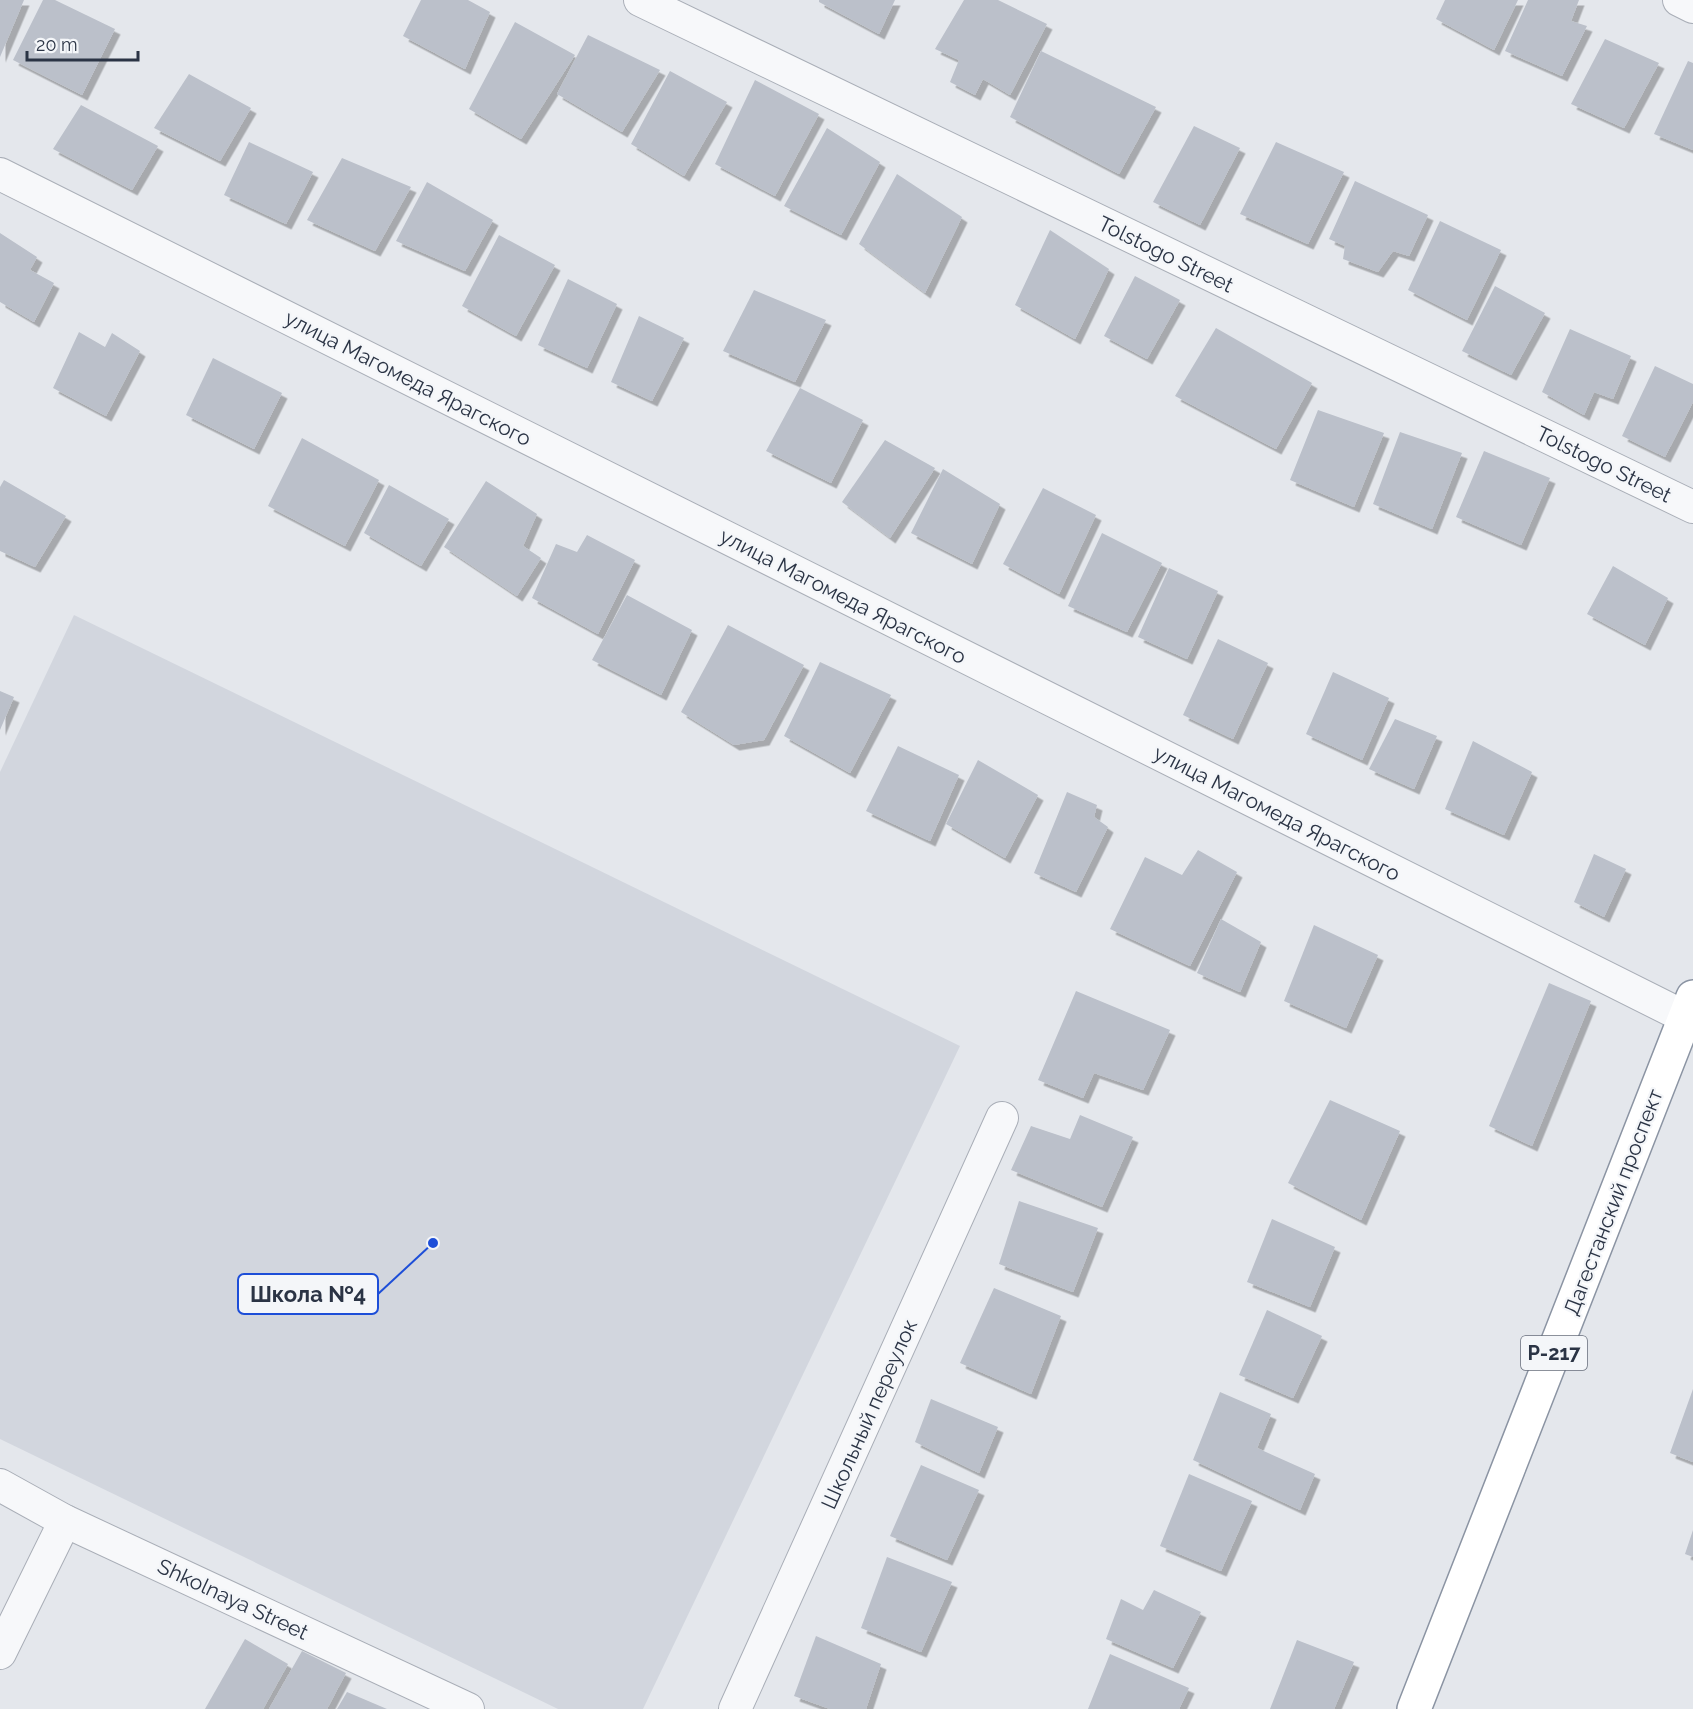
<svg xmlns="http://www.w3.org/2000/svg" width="1693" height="1709" font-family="Raleway,sans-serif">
<defs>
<filter id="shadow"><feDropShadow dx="5.5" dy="5.5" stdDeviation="0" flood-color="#0004"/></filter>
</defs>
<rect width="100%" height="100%" fill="#e4e7ec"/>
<polygon fill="#d2d6de" points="74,615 960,1046 643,1709 558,1709 0,1439 0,772"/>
<g fill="#bbc0ca" filter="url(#shadow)">
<polygon points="0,0 24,0 0,57"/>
<polygon points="43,0 55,0 115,29 82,95 13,60"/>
<polygon points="421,0 468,0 490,12 465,69 403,36"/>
<polygon points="819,0 895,0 879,34 819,2"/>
<polygon points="964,0 998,0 1047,24 1010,95 983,79 975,95 950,82 959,60 935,49"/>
<polygon points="1445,0 1518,0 1494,50 1436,19"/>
<polygon points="1528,0 1579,0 1571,21 1587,26 1562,76 1505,51"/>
<polygon points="515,22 575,55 521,139 469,109"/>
<polygon points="588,35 660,70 622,132 557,94"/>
<polygon points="1605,39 1659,63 1624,128 1571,104"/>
<polygon points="1041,51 1156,107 1119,174 1010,117"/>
<polygon points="1688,61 1693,63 1693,150 1654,134"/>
<polygon points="670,71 727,102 684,176 631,144"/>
<polygon points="189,74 251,108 220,161 154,128"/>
<polygon points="755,80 819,114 775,196 715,164"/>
<polygon points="81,105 158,146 132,190 53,149"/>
<polygon points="1194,126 1240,148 1200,225 1153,202"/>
<polygon points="827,128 880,162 841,235 784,206"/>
<polygon points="249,142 313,172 286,224 224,195"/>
<polygon points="1276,142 1344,172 1308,244 1240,214"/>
<polygon points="342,158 411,187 375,251 307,220"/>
<polygon points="897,174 962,217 925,293 859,244"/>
<polygon points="1355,181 1428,215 1409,256 1393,251 1378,272 1343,259 1345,246 1329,239"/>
<polygon points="427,182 493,220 465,271 396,241"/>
<polygon points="1440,221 1501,250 1467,320 1408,290"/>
<polygon points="1050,230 1109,269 1075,339 1015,305"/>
<polygon points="0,233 37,257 30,270 54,283 34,322 0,302"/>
<polygon points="499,235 555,265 516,336 462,306"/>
<polygon points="1135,276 1180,300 1147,359 1104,336"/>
<polygon points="568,279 617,304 587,368 538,345"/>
<polygon points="1495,286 1545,313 1511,375 1462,351"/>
<polygon points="754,290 826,320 795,382 723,351"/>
<polygon points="639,316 684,338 652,401 611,382"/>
<polygon points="1216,328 1312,383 1276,449 1175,396"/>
<polygon points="1570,329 1631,356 1613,399 1594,392 1584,415 1542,392"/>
<polygon points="79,332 105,347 112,333 140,351 106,416 53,388"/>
<polygon points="213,358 282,393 254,449 186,415"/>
<polygon points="1655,366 1693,384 1693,402 1665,457 1622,436"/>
<polygon points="800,388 863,420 831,483 766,451"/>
<polygon points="1318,410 1384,433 1354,507 1290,480"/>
<polygon points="1400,432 1462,453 1432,529 1373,504"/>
<polygon points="302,438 379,480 345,546 268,506"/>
<polygon points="885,440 935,468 890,538 842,502"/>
<polygon points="1484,451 1550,478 1521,545 1456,517"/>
<polygon points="943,469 1000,504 972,564 911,533"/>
<polygon points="4,480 66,516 35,567 0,551 0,487"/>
<polygon points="486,481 537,514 523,546 541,558 517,596 444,547"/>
<polygon points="389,485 449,519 421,566 364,533"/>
<polygon points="1043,488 1096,515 1059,594 1003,564"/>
<polygon points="1102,533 1162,563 1127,632 1068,606"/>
<polygon points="587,535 635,560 598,634 532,598 556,544 577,552"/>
<polygon points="1613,566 1668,598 1645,645 1587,614"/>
<polygon points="1169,568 1218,591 1187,659 1138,637"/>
<polygon points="627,595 692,630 661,695 592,660"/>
<polygon points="728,625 804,665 764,740 734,745 681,712"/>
<polygon points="1218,639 1268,663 1233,739 1183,715"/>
<polygon points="820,662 891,695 850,773 784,736"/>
<polygon points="1333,672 1389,698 1362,760 1306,734"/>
<polygon points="0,691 14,697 0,730"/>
<polygon points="1395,719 1437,736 1414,789 1369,769"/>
<polygon points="1473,741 1532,772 1504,835 1445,809"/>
<polygon points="898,746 959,775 930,841 866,811"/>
<polygon points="978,760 1038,795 1005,858 946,824"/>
<polygon points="1067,792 1097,805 1094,817 1108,827 1076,892 1034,873"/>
<polygon points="1198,850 1237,872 1190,966 1110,929 1145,857 1182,875"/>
<polygon points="1594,854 1626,869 1604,917 1574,902"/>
<polygon points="1221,919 1261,942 1240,992 1197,973"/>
<polygon points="1314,925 1378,955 1346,1028 1284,1001"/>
<polygon points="1549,983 1591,1001 1532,1146 1489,1126"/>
<polygon points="1076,991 1170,1030 1143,1090 1094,1073 1083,1098 1038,1080"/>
<polygon points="1330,1100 1400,1131 1361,1220 1288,1183"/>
<polygon points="1080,1115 1133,1137 1102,1207 1011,1170 1031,1126 1070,1139"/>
<polygon points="1019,1201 1098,1228 1073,1292 999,1264"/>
<polygon points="1272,1219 1335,1247 1310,1307 1247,1282"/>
<polygon points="994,1288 1061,1316 1031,1394 960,1363"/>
<polygon points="1267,1310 1322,1336 1293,1398 1239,1375"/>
<polygon points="1693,1389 1693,1462 1670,1453"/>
<polygon points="1220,1392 1271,1414 1257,1448 1315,1474 1300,1510 1193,1460"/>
<polygon points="931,1399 998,1427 979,1473 915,1442"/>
<polygon points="921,1465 979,1490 947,1560 890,1536"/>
<polygon points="1189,1474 1252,1501 1221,1571 1160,1546"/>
<polygon points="1693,1530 1693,1557 1685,1554"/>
<polygon points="887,1557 952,1582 921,1652 861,1628"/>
<polygon points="1154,1590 1201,1612 1173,1668 1106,1639 1121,1599 1143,1610"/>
<polygon points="816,1636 881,1664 866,1709 830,1709 794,1696"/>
<polygon points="245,1639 288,1664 263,1709 205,1709"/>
<polygon points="1297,1640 1354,1662 1334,1709 1270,1709"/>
<polygon points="302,1651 346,1673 327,1709 269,1709"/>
<polygon points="1110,1654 1189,1688 1179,1709 1088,1709"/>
<polygon points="347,1692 387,1709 337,1709"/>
</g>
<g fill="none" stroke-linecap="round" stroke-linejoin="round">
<g stroke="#a9aeb7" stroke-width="34">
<g id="minor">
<polyline points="640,0 1693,507"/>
<polyline points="1679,0 1693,7"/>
<polyline points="0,174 1685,1017"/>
<polyline points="0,1485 65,1521 468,1709"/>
<polyline points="0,1653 65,1521"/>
<polyline points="735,1709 1002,1118"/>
</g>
</g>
<g stroke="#8b94a3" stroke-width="36">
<polyline id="trunk" points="1414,1709 1693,997"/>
</g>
<use href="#minor" stroke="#f7f8fa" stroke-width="32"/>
<use href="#trunk" stroke="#fff" stroke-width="33"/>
</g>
<g text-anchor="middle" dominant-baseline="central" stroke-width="4.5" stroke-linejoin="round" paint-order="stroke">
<rect fill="#f4f6f9" stroke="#676e7b" stroke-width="1.5" x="1521" y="1336" width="66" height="34" rx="4.5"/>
<g font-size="20" font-weight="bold" fill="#2b3445">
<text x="1554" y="1353">Р-217</text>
</g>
<g font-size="21" fill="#2b3445" stroke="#f4f6f9">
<text transform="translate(1166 254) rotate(26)">Tolstogo Street</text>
<text transform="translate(408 378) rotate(27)">улица Магомеда Ярагского</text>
<text transform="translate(1604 464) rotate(26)">Tolstogo Street</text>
<text transform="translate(843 596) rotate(27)">улица Магомеда Ярагского</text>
<text transform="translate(1277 813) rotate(27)">улица Магомеда Ярагского</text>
<text transform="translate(1613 1202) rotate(-69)">Дагестанский проспект</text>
<text transform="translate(869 1414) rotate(-66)">Школьный переулок</text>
<text transform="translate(233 1599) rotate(25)">Shkolnaya Street</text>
</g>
</g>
<path fill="none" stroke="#1d4ed8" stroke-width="2" d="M433 1243L378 1294"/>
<circle fill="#1d4ed8" stroke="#f4f6f9" stroke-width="2" cx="433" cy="1243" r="6"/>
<rect fill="#f4f6f9" stroke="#1d4ed8" stroke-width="2" x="238" y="1274" width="140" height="40" rx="6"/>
<g font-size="22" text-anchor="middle" font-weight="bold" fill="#2b3445">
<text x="308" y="1302">Школа №4</text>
</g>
<path d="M27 51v9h111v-9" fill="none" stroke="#2b3445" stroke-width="3"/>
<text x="36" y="51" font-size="18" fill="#2b3445" stroke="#f4f6f9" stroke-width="4.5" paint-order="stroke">20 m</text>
</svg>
